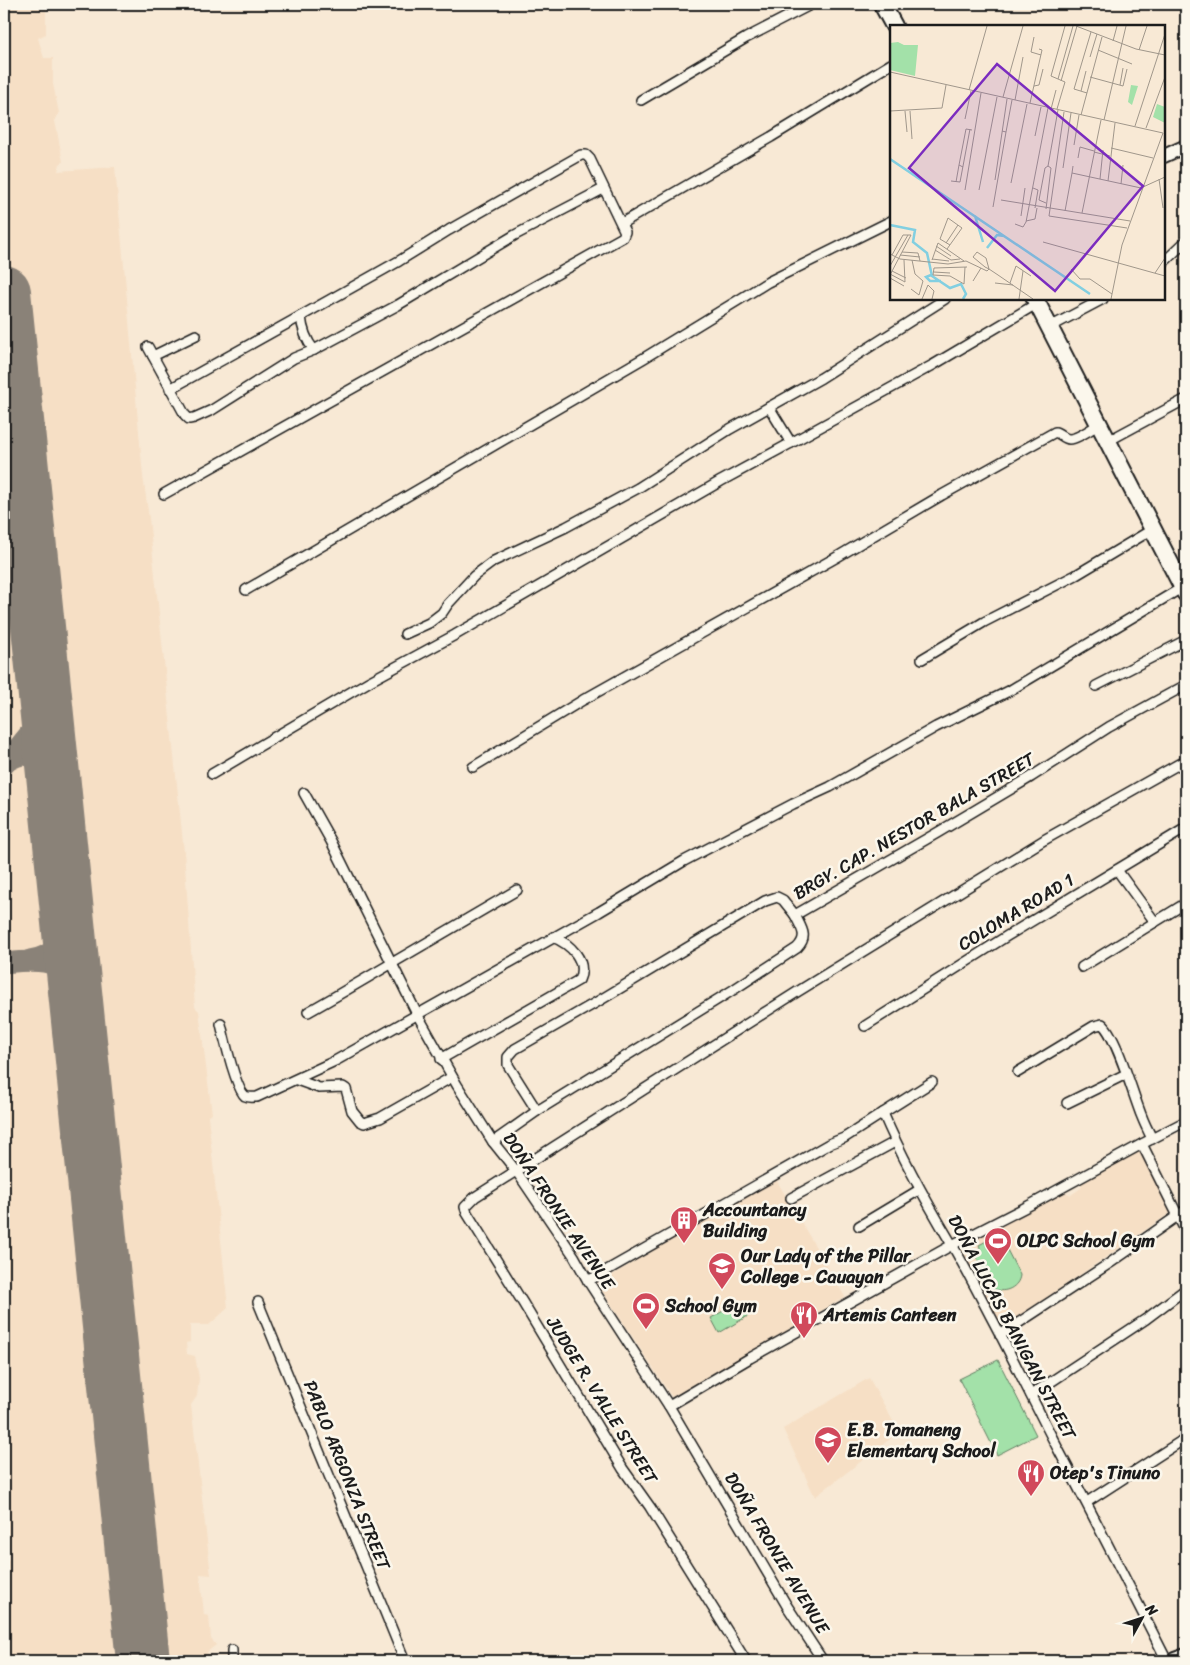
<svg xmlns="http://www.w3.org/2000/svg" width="1190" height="1665" font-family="Sriracha,sans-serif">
<rect width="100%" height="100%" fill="#f8e9d5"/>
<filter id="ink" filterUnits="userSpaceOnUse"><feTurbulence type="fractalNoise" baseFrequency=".02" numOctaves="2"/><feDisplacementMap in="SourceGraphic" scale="10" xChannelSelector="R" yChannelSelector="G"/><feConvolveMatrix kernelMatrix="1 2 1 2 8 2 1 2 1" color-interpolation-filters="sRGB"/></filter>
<g filter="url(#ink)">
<g fill="#f6dfc5">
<polygon points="4,4 46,4 46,34 38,38 44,58 53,58 53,84 59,113 55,121 63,162 60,164 58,171 115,167 143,476 149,518 184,852 195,1007 199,1011 212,1114 208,1116 228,1308 209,1325 190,1325 190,1342 186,1343 187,1354 195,1356 199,1378 197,1396 191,1405 211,1575 200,1574 204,1615 209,1616 211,1639 216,1645 207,1652 214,1661 4,1661 4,1562 10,1559 4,1476"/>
<polygon points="1141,1150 1173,1211 1002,1328 960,1253 962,1246 1065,1192 1071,1195 1081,1188 1082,1182"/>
<polygon points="774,1176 845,1297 672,1397 598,1284"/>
<polygon points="869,1378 899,1432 815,1497 783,1429"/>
</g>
<g fill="#a3e1a9" stroke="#607e62">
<path d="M992 1238 993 1240H1002L1020 1275C1019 1287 1005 1294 994 1289L975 1255 980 1247 979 1245Z"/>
<polygon points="739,1302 748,1316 719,1333 711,1318"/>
<polygon points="998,1360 1036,1435 997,1455 959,1379"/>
</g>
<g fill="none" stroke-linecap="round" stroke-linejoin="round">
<g stroke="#8a8278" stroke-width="21">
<path d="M5 763C16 755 25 753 39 757 43 758 46 758 49 762 52 766 52 772 53 777"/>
<polyline points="4,765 40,721 45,713 46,704"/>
<path d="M30 960C54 957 66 939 67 915"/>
<path d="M4 963C26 961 61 956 72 981 76 989 76 1000 77 1009"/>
</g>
<polyline stroke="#8a8278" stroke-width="54" points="4,292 143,1661"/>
<g stroke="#1c1c1c" stroke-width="12">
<g id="street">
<polyline points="641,100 746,38 812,4"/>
<polyline points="622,223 771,137 891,64"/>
<polyline points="1164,262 1186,241"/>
<polyline points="1050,327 1103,299"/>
<polyline points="148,347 185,415 189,419 194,418 212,410 294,358 314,350 398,305 515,235 603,189"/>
<polyline points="153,356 196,335"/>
<polyline points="170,389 301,316"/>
<polyline points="1108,441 1186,399"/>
<polyline points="791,443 933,365 1038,303"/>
<path d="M164 494 623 237 625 232 590 159 586 155H581L449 230 399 261 301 316C302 328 306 340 314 350"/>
<polyline points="246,590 644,358 768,282 891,221"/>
<polyline points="405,634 429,623 442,613 448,604 474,576 494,561 566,527 638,488 730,429 821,378 945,299"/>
<polyline points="922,659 984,622 1076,575 1153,529"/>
<polyline points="1096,686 1186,640"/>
<path d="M473 767 583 700 837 557 942 495 1055 432C1060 433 1064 439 1069 439 1077 439 1093 428 1099 424"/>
<polyline points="212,774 370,681 455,635 721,481 791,443 769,407"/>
<polyline points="304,793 331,841 417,1014 457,1085 493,1142 517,1172 574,1256 588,1281 669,1406 787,1606 823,1661"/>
<polyline points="1117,870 1155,922"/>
<polyline points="1082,967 1186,903"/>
<polyline points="308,1012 336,996 517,890"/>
<path d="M221 1024C224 1037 236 1089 245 1096 249 1098 253 1097 257 1097L335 1061 599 912 684 861 793 804 830 787 936 727 1009 691 1183 587"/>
<polyline points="865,1026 1007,936 1186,828"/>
<path d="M441 1059 579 980C588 960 570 944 553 937"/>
<path d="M1018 1072 1094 1026 1102 1024C1116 1034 1134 1098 1142 1117 1145 1125 1149 1132 1152 1139"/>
<polyline points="297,1080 319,1088 343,1087 346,1089 352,1111 360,1121 364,1123 380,1118 452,1077"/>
<path d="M932 1082 883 1113C902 1158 926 1201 951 1243 965 1267 978 1292 991 1317 1014 1360 1035 1405 1058 1449 1095 1519 1131 1590 1167 1661"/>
<polyline points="1067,1103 1126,1074"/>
<polyline points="537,1111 508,1065 508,1057 515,1049 597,1002 765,901 777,897 783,900 795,915"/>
<path d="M493 1142 537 1111 733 990 797 948C809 936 801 928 795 915L937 833 1031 777 1109 727 1186 685"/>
<polyline points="1142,1144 1186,1232"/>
<polyline points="791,1198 895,1142"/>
<polyline points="859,1226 919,1190"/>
<polyline points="588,1281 829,1144 844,1138 883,1113"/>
<polyline points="258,1302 405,1661"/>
<polyline points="1000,1335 1110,1263 1186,1210"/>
<polyline points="1031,1395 1146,1319 1186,1289"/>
<polyline points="669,1406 750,1358 952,1245 1032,1204 1142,1144 1186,1121"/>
<polyline points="1087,1502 1186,1438"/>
<polyline points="232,1650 232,1661"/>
<polyline points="746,1661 650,1507 623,1469 523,1303 467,1213 465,1207 475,1197 797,992 1044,840 1186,760"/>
</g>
</g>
<g stroke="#1c1c1c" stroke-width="16">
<polyline id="secondary" points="1164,156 1186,146"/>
</g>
<g stroke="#1c1c1c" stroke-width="20">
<g id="highway">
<polyline points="882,4 894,26"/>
<polyline points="1035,299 1186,594"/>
<polyline points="1175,1661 1186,1657"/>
</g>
</g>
<use href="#street" stroke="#fbf7ec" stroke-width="9"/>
<use href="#secondary" stroke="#fbf7ec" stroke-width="12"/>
<use href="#highway" stroke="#fbf7ec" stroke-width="16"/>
</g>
</g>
<defs>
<g id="building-pin" transform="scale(1.4375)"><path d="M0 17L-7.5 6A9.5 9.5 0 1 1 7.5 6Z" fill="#d1495b" stroke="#fbf7ec"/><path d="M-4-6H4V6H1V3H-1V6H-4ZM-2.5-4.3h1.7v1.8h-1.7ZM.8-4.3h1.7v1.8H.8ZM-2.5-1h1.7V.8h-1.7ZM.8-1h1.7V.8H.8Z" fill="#fff"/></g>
<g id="stadium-pin" transform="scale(1.4375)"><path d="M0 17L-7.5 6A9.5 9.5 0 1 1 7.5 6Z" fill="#d1495b" stroke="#fbf7ec"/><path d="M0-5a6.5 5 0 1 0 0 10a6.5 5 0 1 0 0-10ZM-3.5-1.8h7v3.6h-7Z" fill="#fff"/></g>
<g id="university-pin" transform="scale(1.4375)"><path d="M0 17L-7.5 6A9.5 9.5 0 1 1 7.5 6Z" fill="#d1495b" stroke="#fbf7ec"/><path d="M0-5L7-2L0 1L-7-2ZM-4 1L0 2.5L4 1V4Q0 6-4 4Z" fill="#fff"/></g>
<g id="restaurant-pin" transform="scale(1.4375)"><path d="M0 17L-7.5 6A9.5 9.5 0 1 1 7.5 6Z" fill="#d1495b" stroke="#fbf7ec"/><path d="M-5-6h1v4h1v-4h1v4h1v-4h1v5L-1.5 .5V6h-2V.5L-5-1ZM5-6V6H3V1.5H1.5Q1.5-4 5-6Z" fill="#fff"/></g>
<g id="school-pin" transform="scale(1.4375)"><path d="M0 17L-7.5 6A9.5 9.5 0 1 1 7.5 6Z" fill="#d1495b" stroke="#fbf7ec"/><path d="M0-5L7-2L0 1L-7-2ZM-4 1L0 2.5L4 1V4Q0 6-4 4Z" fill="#fff"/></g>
</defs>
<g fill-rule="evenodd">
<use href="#building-pin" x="684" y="1220"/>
<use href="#stadium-pin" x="998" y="1241"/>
<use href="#university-pin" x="722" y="1266"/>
<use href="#stadium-pin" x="646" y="1306"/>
<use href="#restaurant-pin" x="804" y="1315"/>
<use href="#school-pin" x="828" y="1440"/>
<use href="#restaurant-pin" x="1031" y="1473"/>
</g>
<g text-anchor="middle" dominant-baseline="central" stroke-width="5" stroke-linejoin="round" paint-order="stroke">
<g font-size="18" fill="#1c1c1c" stroke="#fbf7ec">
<text transform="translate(914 826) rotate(-30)">BRGY. CAP. NESTOR BALA STREET</text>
<text transform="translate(1016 912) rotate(-31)">COLOMA ROAD 1</text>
<text transform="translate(559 1211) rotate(56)">DOÑA FRONIE AVENUE</text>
<text transform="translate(1012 1327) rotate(62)">DOÑA LUCAS BANIGAN STREET</text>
<text transform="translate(602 1400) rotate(58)">JUDGE R. VALLE STREET</text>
<text transform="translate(347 1475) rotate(68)">PABLO ARGONZA STREET</text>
<text transform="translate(777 1553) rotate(59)">DOÑA FRONIE AVENUE</text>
</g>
<g font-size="18" font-weight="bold" fill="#1c1c1c" stroke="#fbf7ec" text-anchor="start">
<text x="703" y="1210">Accountancy<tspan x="703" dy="21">Building</tspan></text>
<text x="1017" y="1241">OLPC School Gym</text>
<text x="741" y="1256">Our Lady of the Pillar<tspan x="741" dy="21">College - Cauayan</tspan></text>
<text x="665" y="1306">School Gym</text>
<text x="823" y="1315">Artemis Canteen</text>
<text x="847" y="1430">E.B. Tomaneng<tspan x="847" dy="21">Elementary School</tspan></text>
<text x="1050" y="1473">Otep's Tinuno</text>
</g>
</g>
<g transform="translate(890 25)">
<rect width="275" height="275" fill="#f8e9d5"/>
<path d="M8 17 14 20H28L25 51 0 45V18ZM241 60 248 61 242 80 238 77ZM267 79 275 82V98L263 92Z" fill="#a3e1a9"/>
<path fill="none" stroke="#82cfe1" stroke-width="2.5" d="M0 134 200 269M85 191 93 217M0 200 25 205 23 217 37 228 42 251 60 263 71 259 76 269 73 274M97 223 107 210 114 211M41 250 36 252 40 256H51"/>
<path fill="none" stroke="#a0978b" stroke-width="1" d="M186 1 246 24 275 30M144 12 141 27 151 30M223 16 227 1M208 25 242 39M249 25 257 1M200 32 207 9M0 47 273 108 232 220 221 274M200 52 233 61 237 44M168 54 161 51 175 1M171 56 187 1M230 60 233 43M144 61 149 60 153 44M79 65 97 1M191 66 196 46M197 68 184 64 201 7M113 72 133 1M125 75 133 32M140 78 152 25 149 24M161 84 166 65M167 84 175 57 168 54 183 1M0 86 52 83 56 60M15 86 17 107M20 86 22 114M174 87 159 191 237 203M191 90 212 12M75 94 81 66M214 95 236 1M245 101 275 9M256 103 275 52M116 107 122 75M145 111 151 82M184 120 189 90M221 123 263 133M204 127 220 131M188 133 190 122 204 126M183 141 182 148 251 163M73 142 69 140 76 104 82 105M173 143 181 88M210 154 213 125M269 154 273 183M105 155 117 74M61 156 70 157 80 104M218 156 225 98M66 157 69 140M121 158 137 79M231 159 233 140M253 162 275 152M143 163 148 165 145 183M75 165 91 68M89 165 107 72M111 175 240 196M156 178 149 175 155 143 158 141M103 182 116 107 112 106M156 184 161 143 158 141 168 85M175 186 182 148M192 188 211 95M131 191 135 163M136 196 145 194 147 183M125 199 133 202 136 197 158 83M153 217 275 251M56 218 68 200M46 221 61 231M57 224 72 203 58 193 50 214 60 220M45 225 61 235 70 234M12 227 28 228 30 236M0 229 10 234 58 239 76 236 97 246 99 244 96 233 87 227 83 232 95 242 99 244 108 250 143 274M10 230 30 232M42 234 59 236M42 235 48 218 74 236M0 241 18 210M75 242 74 259 60 251 43 250 44 243 77 242M181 244 190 254H200L222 269M2 246 16 253M44 247 60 248M265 248 275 233M0 249 15 257 14 235M0 250 21 210H13L2 230M0 253 14 261M83 256 91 243M105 258 123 260M120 258 126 241 141 251M21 264 29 270 33 256 25 249 22 235M32 274 38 260 44 266 42 274M129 274 133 246"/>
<path fill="#7b2cbf" fill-opacity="0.15" stroke="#7b2cbf" stroke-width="2.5" d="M107 39 253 161 165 266 19 143Z"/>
<rect width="275" height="275" fill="none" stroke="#1c1c1c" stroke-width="2.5"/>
</g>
<rect width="1190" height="1665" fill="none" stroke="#fbf7ec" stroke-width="20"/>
<rect x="10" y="10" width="1170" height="1645" fill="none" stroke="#1c1c1c" stroke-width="2" filter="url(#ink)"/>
<g transform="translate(1142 1618) rotate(50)" stroke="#fbf7ec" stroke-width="4" paint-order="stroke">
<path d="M0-4L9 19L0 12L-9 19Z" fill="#1c1c1c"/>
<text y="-8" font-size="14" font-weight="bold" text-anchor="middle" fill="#1c1c1c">N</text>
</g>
</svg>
